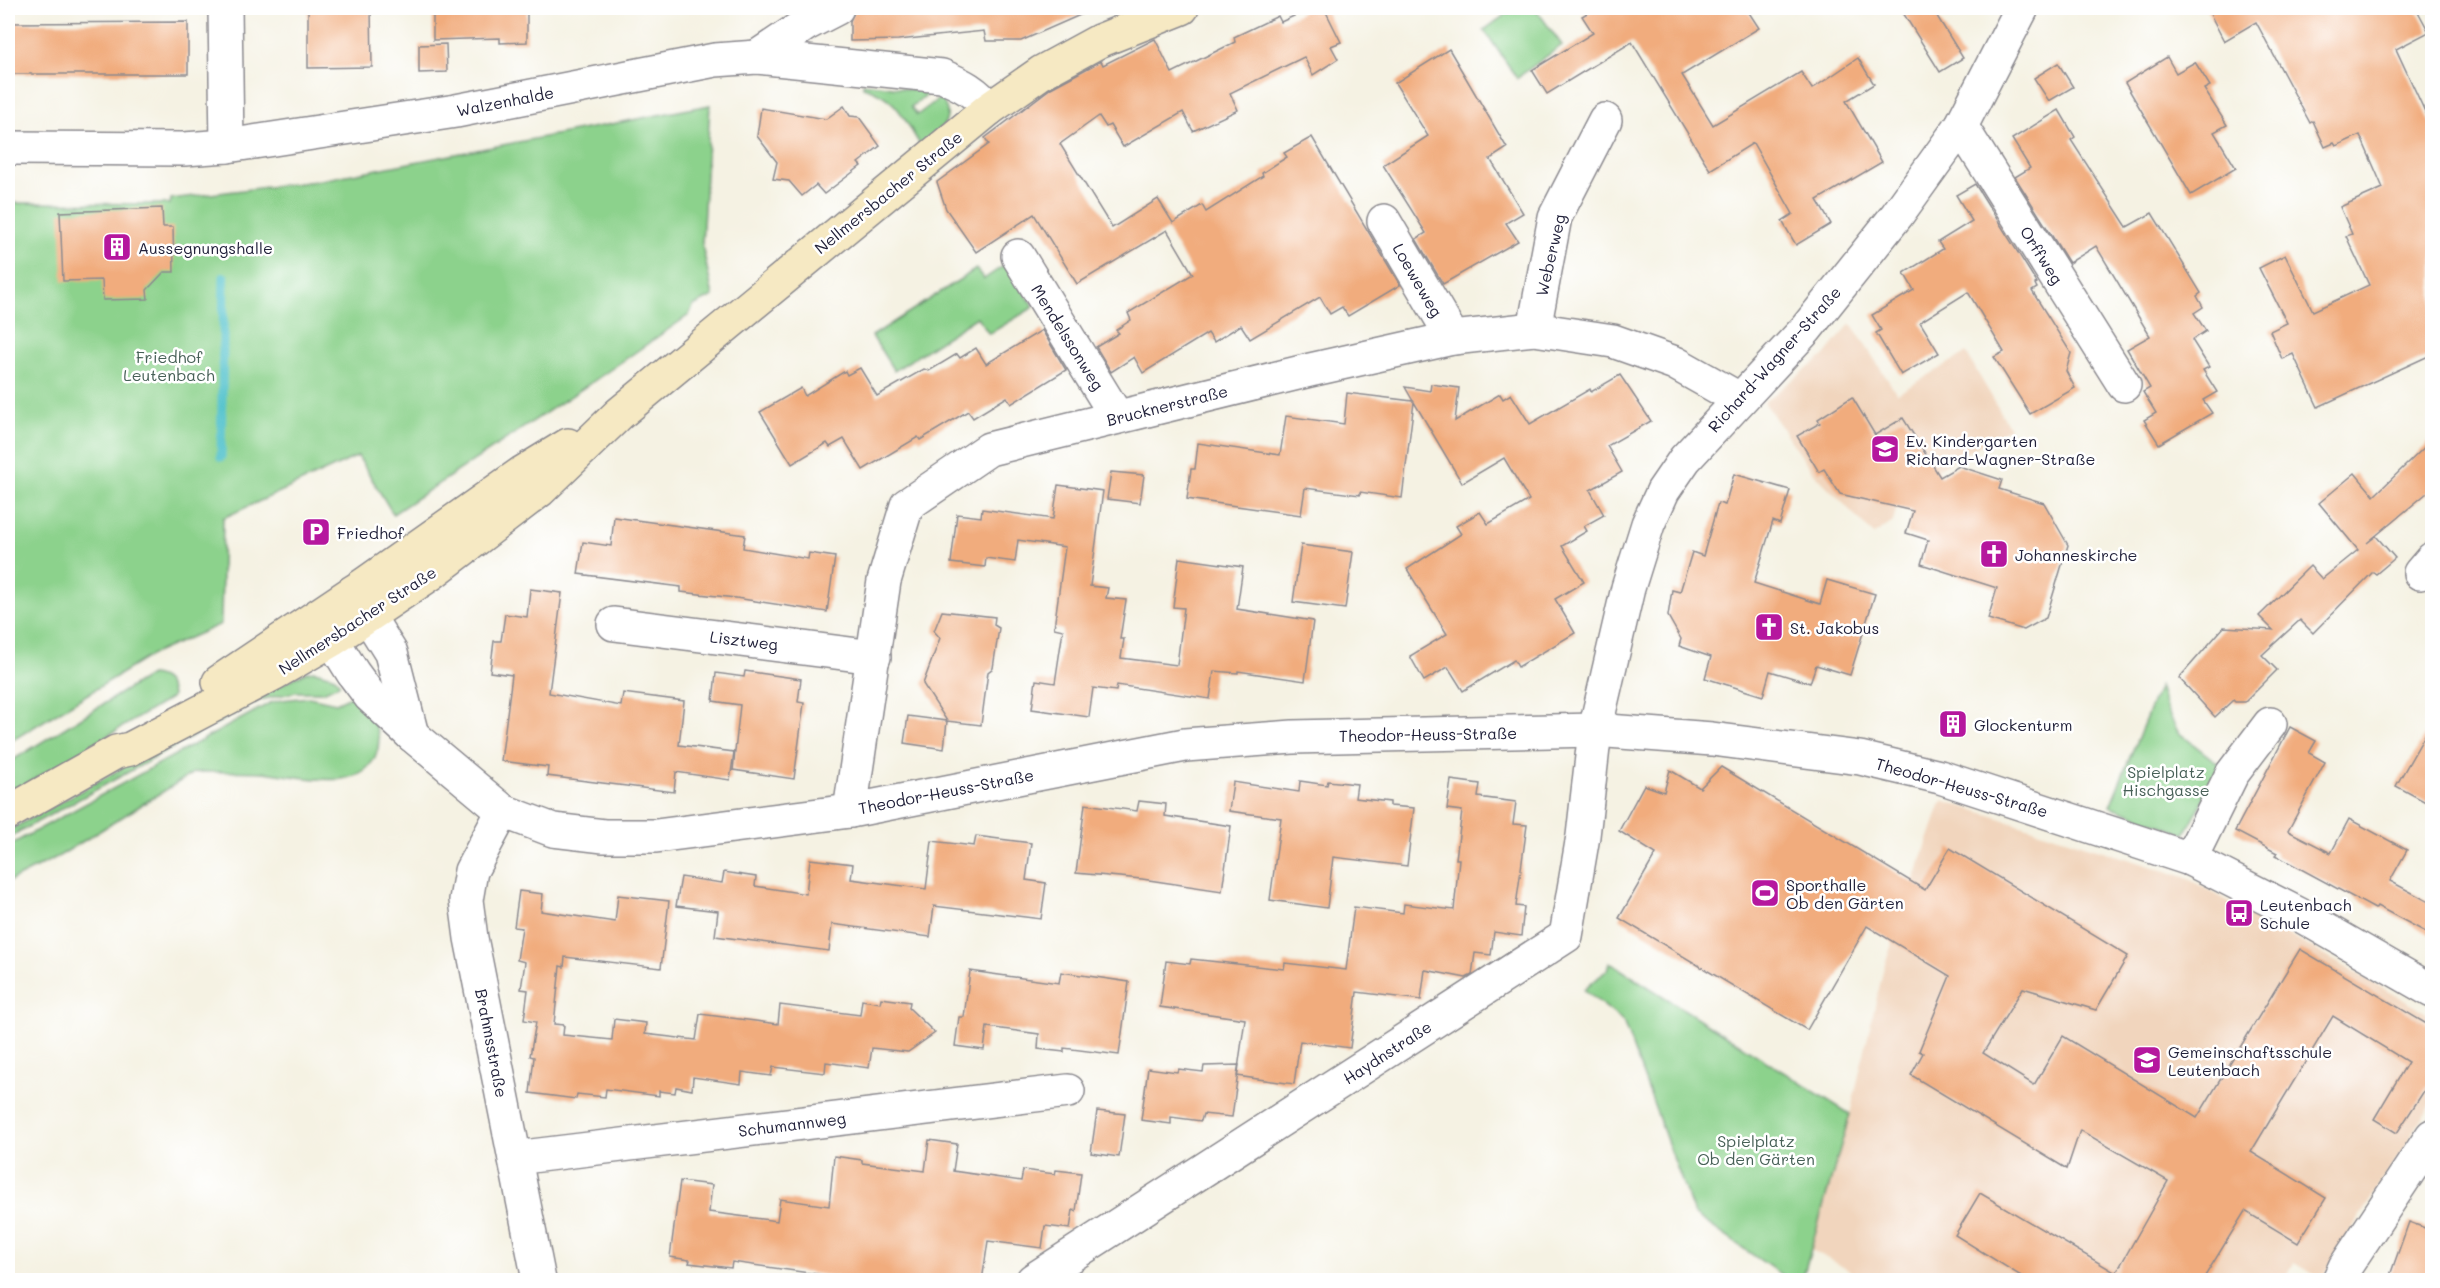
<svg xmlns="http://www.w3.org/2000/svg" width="2440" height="1288" font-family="Mali,sans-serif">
<rect width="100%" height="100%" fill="#fff"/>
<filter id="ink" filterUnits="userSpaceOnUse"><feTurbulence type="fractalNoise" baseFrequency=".0167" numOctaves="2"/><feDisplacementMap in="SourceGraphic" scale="12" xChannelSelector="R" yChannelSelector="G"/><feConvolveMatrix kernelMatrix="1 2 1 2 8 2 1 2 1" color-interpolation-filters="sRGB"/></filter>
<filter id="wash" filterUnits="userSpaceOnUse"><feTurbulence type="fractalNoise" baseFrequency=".008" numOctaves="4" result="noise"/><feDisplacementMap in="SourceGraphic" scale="24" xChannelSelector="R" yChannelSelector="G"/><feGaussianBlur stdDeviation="1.35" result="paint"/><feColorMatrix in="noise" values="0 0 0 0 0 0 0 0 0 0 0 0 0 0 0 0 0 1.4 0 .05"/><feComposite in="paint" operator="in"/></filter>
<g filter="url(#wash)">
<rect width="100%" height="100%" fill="#f5f2e3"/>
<g fill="#f1d5bd">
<polygon points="1851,323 1897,394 1966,353 2010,428 1901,489 1893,522 1874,535 1812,471 1764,402 1825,355"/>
<polygon points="1942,800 2185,877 2432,1016 2432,1103 2344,1241 2322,1279 2294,1263 2284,1280 1866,1280 1810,1249 1850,1114 1884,967"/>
</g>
<g fill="#8cd28c" stroke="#577a64" stroke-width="1.5">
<polygon points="1515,8 1535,8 1562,45 1517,78 1484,30"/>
<path d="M863 83 930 92 911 107 917 115 940 98C959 120 937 132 921 146 903 118 898 97 863 87Z"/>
<polygon points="710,105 702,244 713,296 693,306 689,315 591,383 393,514 358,456 223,518 221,624 153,654 8,743 8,203 170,204 171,199 316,181"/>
<polygon points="1006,264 1034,307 989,334 977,317 894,371 872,336 976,269 984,279"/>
<polygon points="315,671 335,677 340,684 323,692 296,692 260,700 8,838 8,831 186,733 306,672"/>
<path d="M150 675C163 676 169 681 172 695L171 698 8 795V763Z"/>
<polygon points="2159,686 2166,708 2178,732 2221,766 2185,834 2110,806"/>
<path d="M353 695C367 712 386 731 376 755 359 796 294 774 261 772 241 771 221 772 201 772L193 773 61 855 8 882V846L270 703 281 700 309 697 336 703Z"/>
<polygon points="1609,962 1850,1114 1802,1280 1789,1280 1694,1214 1623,1021 1584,990 1607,970"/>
</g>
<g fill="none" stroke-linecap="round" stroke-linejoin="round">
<polyline stroke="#55c3cd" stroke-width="9" points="221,457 224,277"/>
</g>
<g id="blocks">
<g fill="#f1ac7d">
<polygon points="308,8 371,8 372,67 308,68"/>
<polygon points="433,8 527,8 527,42 500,43 500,38 433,40"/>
<polygon points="856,8 1096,8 1021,41 986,41 984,31 898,40 850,41 850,21"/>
<polygon points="1311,8 1324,8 1341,42 1331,46 1338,59 1313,75 1304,57 1230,93 1238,110 1193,131 1183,112 1123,147 1110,125 1106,127 1099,116 1060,144 1112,228 1158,199 1173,223 1202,205 1206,212 1263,176 1262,173 1287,157 1284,153 1312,137 1400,285 1348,316 1342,307 1330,314 1320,297 1250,339 1241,325 1214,342 1208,333 1143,373 1134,357 1111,372 1096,347 1119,333 1116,330 1131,320 1128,313 1193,274 1167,230 1077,284 1034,214 976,252 946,209 937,182 989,144 985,138 1051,88 1101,61 1103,65 1155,39 1172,73 1235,42 1234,37 1278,16 1281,22"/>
<polygon points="1596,8 1746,8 1759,28 1682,75 1713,125 1801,72 1812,89 1858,58 1874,84 1846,101 1882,162 1817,200 1831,224 1796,245 1782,221 1793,214 1753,143 1710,170 1632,42 1547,94 1532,70 1593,33 1582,16"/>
<polygon points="1900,8 1932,8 1963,58 1940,72"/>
<polygon points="2207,8 2416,8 2429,32 2396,49 2433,129 2433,354 2318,407 2293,354 2282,359 2270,331 2287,323 2259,268 2285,255 2313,311 2369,285 2346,236 2352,234 2340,207 2383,188 2360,135 2336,146 2334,143 2325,147 2313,121 2310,123 2256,22 2224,41"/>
<polygon points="188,22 188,74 8,74 8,23"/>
<polygon points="446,44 447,72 419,73 419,45"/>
<polygon points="1449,49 1507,148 1490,159 1523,213 1506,223 1518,241 1443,284 1416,239 1426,233 1383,165 1428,136 1395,83"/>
<polygon points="2167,57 2176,73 2195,62 2210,86 2204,89 2227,125 2214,132 2236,168 2191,195 2125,83"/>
<polygon points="2058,63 2073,87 2049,101 2034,78"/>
<polygon points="844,106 850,116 859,117 880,146 858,163 861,166 824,194 816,185 802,196 789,181 773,179 777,162 757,136 761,108 826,119"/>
<polygon points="2059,110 2075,137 2071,140 2127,227 2152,213 2201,293 2197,296 2203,307 2194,313 2206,331 2192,340 2209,367 2203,370 2217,392 2203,400 2212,413 2159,444 2144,420 2156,413 2143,392 2150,388 2127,349 2150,336 2096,246 2069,263 2015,177 2030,168 2012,139"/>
<polygon points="1975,184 2037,283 2035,284 2037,288 2032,291 2071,353 2066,371 2075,388 2030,414 1994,357 2004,352 1968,292 1920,322 1939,353 1901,375 1876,333 1881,330 1872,315 1914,290 1904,273 1943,249 1938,242 1972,221 1956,195"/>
<polygon points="162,208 163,227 173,227 174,272 164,272 147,290 148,299 103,300 102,280 63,281 60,212"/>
<polygon points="1042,330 1066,370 1011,404 1007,397 973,418 968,411 920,440 918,437 863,470 844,439 830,447 827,443 792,464 760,412 801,388 805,396 845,371 847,375 860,368 877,396 924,369 929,371 957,354 960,358 976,348 986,364"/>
<polygon points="1620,375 1651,421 1607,446 1622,472 1590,490 1604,515 1584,526 1587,531 1562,546 1584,582 1555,599 1575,633 1518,667 1514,660 1463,691 1448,667 1424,681 1410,656 1447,634 1407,569 1461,534 1456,526 1480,512 1488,524 1529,500 1504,458 1462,483 1414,402 1402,498 1360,492 1360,495 1305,488 1301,515 1187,499 1191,469 1195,469 1198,443 1280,455 1286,416 1344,424 1347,393 1413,401 1405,387 1430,391 1431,384 1459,388 1455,421 1500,394 1503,399 1511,394 1530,424 1590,389 1591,392"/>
<polygon points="1852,397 1875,435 1903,418 1940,477 1959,466 2002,480 1999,489 2044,503 2068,545 2046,618 2024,630 1988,619 1997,588 1921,564 1928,540 1906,533 1913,511 1840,494 1824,469 1819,472 1797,436 1820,423 1818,419"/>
<polygon points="2433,439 2433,488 2367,543 2376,536 2395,558 2376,574 2373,572 2313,633 2300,620 2262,655 2277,670 2245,702 2235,702 2233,700 2215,717 2179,678 2224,627 2273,630 2259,616 2310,566 2322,579 2358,550 2319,503 2355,473 2374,496"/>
<polygon points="1111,472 1144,475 1140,503 1107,499"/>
<polygon points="1734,474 1790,490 1780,524 1773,521 1754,583 1820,604 1827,580 1875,594 1850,675 1816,665 1810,683 1770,671 1763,696 1705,678 1711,657 1679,646 1681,639 1668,616 1672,590 1680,592 1692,552 1703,556 1718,503 1725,505"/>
<polygon points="1058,485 1103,491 1090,586 1108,588 1106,598 1126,600 1120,639 1124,639 1121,658 1177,665 1184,608 1173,607 1179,558 1243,567 1237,609 1313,621 1305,681 1238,671 1238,673 1214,671 1210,699 1117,685 1116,691 1093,688 1089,717 1032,709 1036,680 1055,683 1063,630 1054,628 1065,547 1018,540 1015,562 986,558 985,567 951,563 957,514 981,517 982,509 1053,519"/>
<polygon points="614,517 745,535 743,548 808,559 809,553 835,557 827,612 736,598 681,592 681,587 578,574 583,542 611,546"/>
<polygon points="1301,545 1353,552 1345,609 1293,602"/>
<polygon points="530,589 562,593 549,693 621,706 623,693 684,701 679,745 734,752 730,780 676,772 674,792 547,776 548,767 501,761 512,675 490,672 494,641 501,641 505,614 527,617"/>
<polygon points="942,611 995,617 994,625 999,628 993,668 988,672 981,725 947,721 944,749 904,743 908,716 947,721 923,684 940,638 934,631"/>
<polygon points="745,671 801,679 798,702 804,703 794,779 733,770 740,705 713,701 716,673 744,677"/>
<polygon points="2433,721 2433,806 2396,786"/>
<polygon points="2290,727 2316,741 2309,753 2325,762 2288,831 2331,853 2349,819 2407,850 2390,881 2433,904 2433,936 2377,906 2375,909 2275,855 2277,853 2235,831"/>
<polygon points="1721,767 1925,890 1950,848 2128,956 2096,1010 2023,988 1983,1053 2034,1085 2063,1036 2197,1118 2300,949 2430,1026 2433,1022 2433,1077 2397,1133 2374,1119 2408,1062 2333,1016 2251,1152 2326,1198 2298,1243 2245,1211 2202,1281 2029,1281 1955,1235 1980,1193 2116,1273 2168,1181 2080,1130 2067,1169 1911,1075 1923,1053 1919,1051 1950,976 1867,926 1807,1030 1619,918 1656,854 1619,831 1644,785 1664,792 1670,770 1700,788"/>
<polygon points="1451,780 1480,784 1478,797 1516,802 1513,824 1527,825 1516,906 1524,907 1521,936 1494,932 1491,955 1475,953 1472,975 1466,978 1425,970 1421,1000 1357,992 1350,1048 1300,1041 1294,1084 1237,1076 1245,1019 1160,1007 1166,961 1190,964 1191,959 1284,969 1285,963 1346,970 1354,907 1403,913 1404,904 1454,910 1459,859 1456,859 1462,811 1447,809"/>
<polygon points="1300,781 1327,785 1328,781 1357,784 1355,798 1390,802 1390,806 1414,808 1407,866 1333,857 1327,908 1270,900 1281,818 1229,811 1233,782 1299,792"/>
<polygon points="1139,801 1166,804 1165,816 1231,826 1222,891 1142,879 1076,873 1085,804 1137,811"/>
<polygon points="976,836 1031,843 1026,880 1046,883 1041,919 934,906 930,937 832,924 829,951 715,936 718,911 676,906 681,877 722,883 724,872 756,877 755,886 806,894 810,859 853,864 851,879 926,889 932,841 974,846"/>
<polygon points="519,891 543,894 541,911 615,922 618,895 669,901 661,968 565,957 564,967 560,966 554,1024 564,1025 563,1035 612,1040 614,1019 646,1023 645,1034 696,1040 700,1014 778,1024 780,1005 860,1015 862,1000 880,1003 881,998 910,1002 909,1008 935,1033 908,1052 872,1048 869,1068 826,1062 825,1073 773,1067 771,1076 742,1072 741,1084 693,1077 692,1090 676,1087 675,1093 659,1091 659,1096 606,1089 605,1097 577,1094 576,1099 530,1093 534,1057 530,1056 536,1022 524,1020 528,990 521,989 525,962 517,960 522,928 514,927"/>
<polygon points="970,971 1059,983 1061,972 1129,982 1119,1055 1064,1048 1064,1052 1038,1049 1039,1034 987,1027 984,1050 955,1046 959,1017 964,1017"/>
<polygon points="1239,1065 1232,1117 1203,1114 1201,1121 1171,1117 1171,1124 1141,1120 1148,1068 1177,1072 1178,1069 1203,1072 1204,1066"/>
<polygon points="1097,1111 1125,1114 1119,1157 1091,1153"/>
<polygon points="929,1140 957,1144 953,1171 1021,1181 1023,1170 1055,1174 1056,1170 1081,1173 1076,1211 1073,1210 1070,1229 1045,1226 1042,1248 988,1241 982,1281 865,1281 732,1262 731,1268 689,1263 690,1260 670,1257 680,1181 712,1185 709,1212 777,1221 780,1199 829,1206 834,1156 862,1160 862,1163 925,1171"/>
<polygon points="2409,1222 2433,1231 2433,1281 2388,1281"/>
</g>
</g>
</g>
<g filter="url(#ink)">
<use href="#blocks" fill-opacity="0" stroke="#8c8a8f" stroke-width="1.5"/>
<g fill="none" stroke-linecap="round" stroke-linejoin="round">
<g stroke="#8c8a8f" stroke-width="36">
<g id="street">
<polyline points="225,8 227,146"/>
<polyline points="757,57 806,24 837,8"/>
<polyline points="1961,126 2124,385"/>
<path d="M8 148 184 149 227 146 456 111 715 60 757 57 942 76C961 84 977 92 989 109"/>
<polyline points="1384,221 1453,338"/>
<polyline points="1018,256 1117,417"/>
<polyline points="1534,329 1555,217 1605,120"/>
<polyline points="2420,573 2432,559"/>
<polyline points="353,592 391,653 412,735"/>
<polyline points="318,617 353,673 370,696 412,735 503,811 553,830 604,836 656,836 850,811 1185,745 1293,737 1595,730 1712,739 1860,758 1940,777 2190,859 2300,915 2432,991"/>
<polyline points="614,624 874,657"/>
<polyline points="503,811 471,871 466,900 471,938 539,1280"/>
<polyline points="850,811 884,581 907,505 989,449 1310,370 1453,338 1534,329 1613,341 1675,363 1739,399"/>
<polyline points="2190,859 2232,774 2270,724"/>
<polyline points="515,1158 1068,1091"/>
<polyline points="1033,1280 1566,936 1583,836 1595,730 1628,588 1648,524 1663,491 1685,459 1806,329 1897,215 1961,126 2022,8"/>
<polyline points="2339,1280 2345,1267 2432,1136"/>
</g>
</g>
<g stroke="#8c8a8f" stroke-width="36">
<g id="secondary">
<polyline points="219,682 365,584 522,473 568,445"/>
<polyline points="8,813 116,752 130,749 273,674 332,640 432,573 539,491 619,414 989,109 1042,72 1099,41 1182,8"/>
</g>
</g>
<use href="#street" stroke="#fff" stroke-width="33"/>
<use href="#secondary" stroke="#f6e9c3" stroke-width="33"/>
</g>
</g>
<defs>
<g id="building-square" transform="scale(1.5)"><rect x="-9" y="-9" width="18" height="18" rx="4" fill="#b5179e" stroke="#fff"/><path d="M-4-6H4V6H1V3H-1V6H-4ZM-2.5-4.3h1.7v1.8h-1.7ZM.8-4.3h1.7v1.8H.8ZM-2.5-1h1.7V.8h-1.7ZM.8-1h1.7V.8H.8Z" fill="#fff"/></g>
<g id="school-square" transform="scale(1.5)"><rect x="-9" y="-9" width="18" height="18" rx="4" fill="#b5179e" stroke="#fff"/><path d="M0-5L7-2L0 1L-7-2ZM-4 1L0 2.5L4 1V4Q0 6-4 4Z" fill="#fff"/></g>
<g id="parking-square" transform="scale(1.5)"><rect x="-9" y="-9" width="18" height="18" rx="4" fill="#b5179e" stroke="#fff"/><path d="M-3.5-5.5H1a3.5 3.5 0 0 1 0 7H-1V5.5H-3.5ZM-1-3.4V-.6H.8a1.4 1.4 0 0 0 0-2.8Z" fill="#fff"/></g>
<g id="church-square" transform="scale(1.5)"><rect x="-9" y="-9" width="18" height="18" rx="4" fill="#b5179e" stroke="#fff"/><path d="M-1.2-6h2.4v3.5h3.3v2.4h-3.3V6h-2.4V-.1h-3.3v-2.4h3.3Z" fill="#fff"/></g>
<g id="stadium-square" transform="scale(1.5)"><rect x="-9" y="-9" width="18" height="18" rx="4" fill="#b5179e" stroke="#fff"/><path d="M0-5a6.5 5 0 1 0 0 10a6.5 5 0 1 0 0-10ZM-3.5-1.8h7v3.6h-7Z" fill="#fff"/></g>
<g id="bus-square" transform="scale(1.5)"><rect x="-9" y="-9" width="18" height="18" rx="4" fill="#b5179e" stroke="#fff"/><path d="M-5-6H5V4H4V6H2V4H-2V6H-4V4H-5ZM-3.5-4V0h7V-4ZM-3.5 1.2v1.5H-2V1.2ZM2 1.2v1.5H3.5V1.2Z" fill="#fff"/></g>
</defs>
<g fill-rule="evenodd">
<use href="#building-square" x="117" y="247"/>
<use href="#school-square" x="1885" y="449"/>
<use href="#parking-square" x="316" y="532"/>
<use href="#church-square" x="1994" y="554"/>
<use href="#church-square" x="1769" y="627"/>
<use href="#building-square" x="1953" y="724"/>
<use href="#stadium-square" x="1765" y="893"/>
<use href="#bus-square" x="2239" y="913"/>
<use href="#school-square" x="2147" y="1060"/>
</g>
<g text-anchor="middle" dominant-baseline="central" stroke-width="5" stroke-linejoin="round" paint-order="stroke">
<g font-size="16" fill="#22223b" stroke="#fff">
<text transform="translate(505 101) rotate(-11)">Walzenhalde</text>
<text transform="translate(888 192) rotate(-39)">Nellmersbacher Straße</text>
<text transform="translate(1550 255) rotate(-77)">Weberweg</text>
<text transform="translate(2042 255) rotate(58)">Orffweg</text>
<text transform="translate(1418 280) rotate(60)">Loeweweg</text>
<text transform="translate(1068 337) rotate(58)">Mendelssonweg</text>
<text transform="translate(1774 359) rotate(-48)">Richard-Wagner-Straße</text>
<text transform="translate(1167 405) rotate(-14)">Brucknerstraße</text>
<text transform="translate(357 620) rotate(-33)">Nellmersbacher Straße</text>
<text transform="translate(744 640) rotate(7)">Lisztweg</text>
<text transform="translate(1428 734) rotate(-1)">Theodor-Heuss-Straße</text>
<text transform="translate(1962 787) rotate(16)">Theodor-Heuss-Straße</text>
<text transform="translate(946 791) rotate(-11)">Theodor-Heuss-Straße</text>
<text transform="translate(492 1043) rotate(79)">Brahmsstraße</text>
<text transform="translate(1387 1052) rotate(-33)">Haydnstraße</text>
<text transform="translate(792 1124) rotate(-7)">Schumannweg</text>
</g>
<g font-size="16" fill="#22223b" stroke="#fff" text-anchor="start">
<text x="138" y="247">Aussegnungshalle</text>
<text x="1906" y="440">Ev. Kindergarten<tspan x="1906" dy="18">Richard-Wagner-Straße</tspan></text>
<text x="337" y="532">Friedhof</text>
<text x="2015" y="554">Johanneskirche</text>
<text x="1790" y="627">St. Jakobus</text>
<text x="1974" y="724">Glockenturm</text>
<text x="1786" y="884">Sporthalle<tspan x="1786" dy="18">Ob den Gärten</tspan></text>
<text x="2260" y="904">Leutenbach<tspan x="2260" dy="18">Schule</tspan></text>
<text x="2168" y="1051">Gemeinschaftsschule<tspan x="2168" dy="18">Leutenbach</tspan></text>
</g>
<g font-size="16" fill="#476057" stroke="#fff">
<text x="169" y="356">Friedhof<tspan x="169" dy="18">Leutenbach</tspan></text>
<text x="2166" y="771">Spielplatz<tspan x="2166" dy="18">Hischgasse</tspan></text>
<text x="1756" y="1140">Spielplatz<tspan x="1756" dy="18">Ob den Gärten</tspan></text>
</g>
</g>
<rect width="2440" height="1288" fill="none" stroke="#fff" stroke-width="30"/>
</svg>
